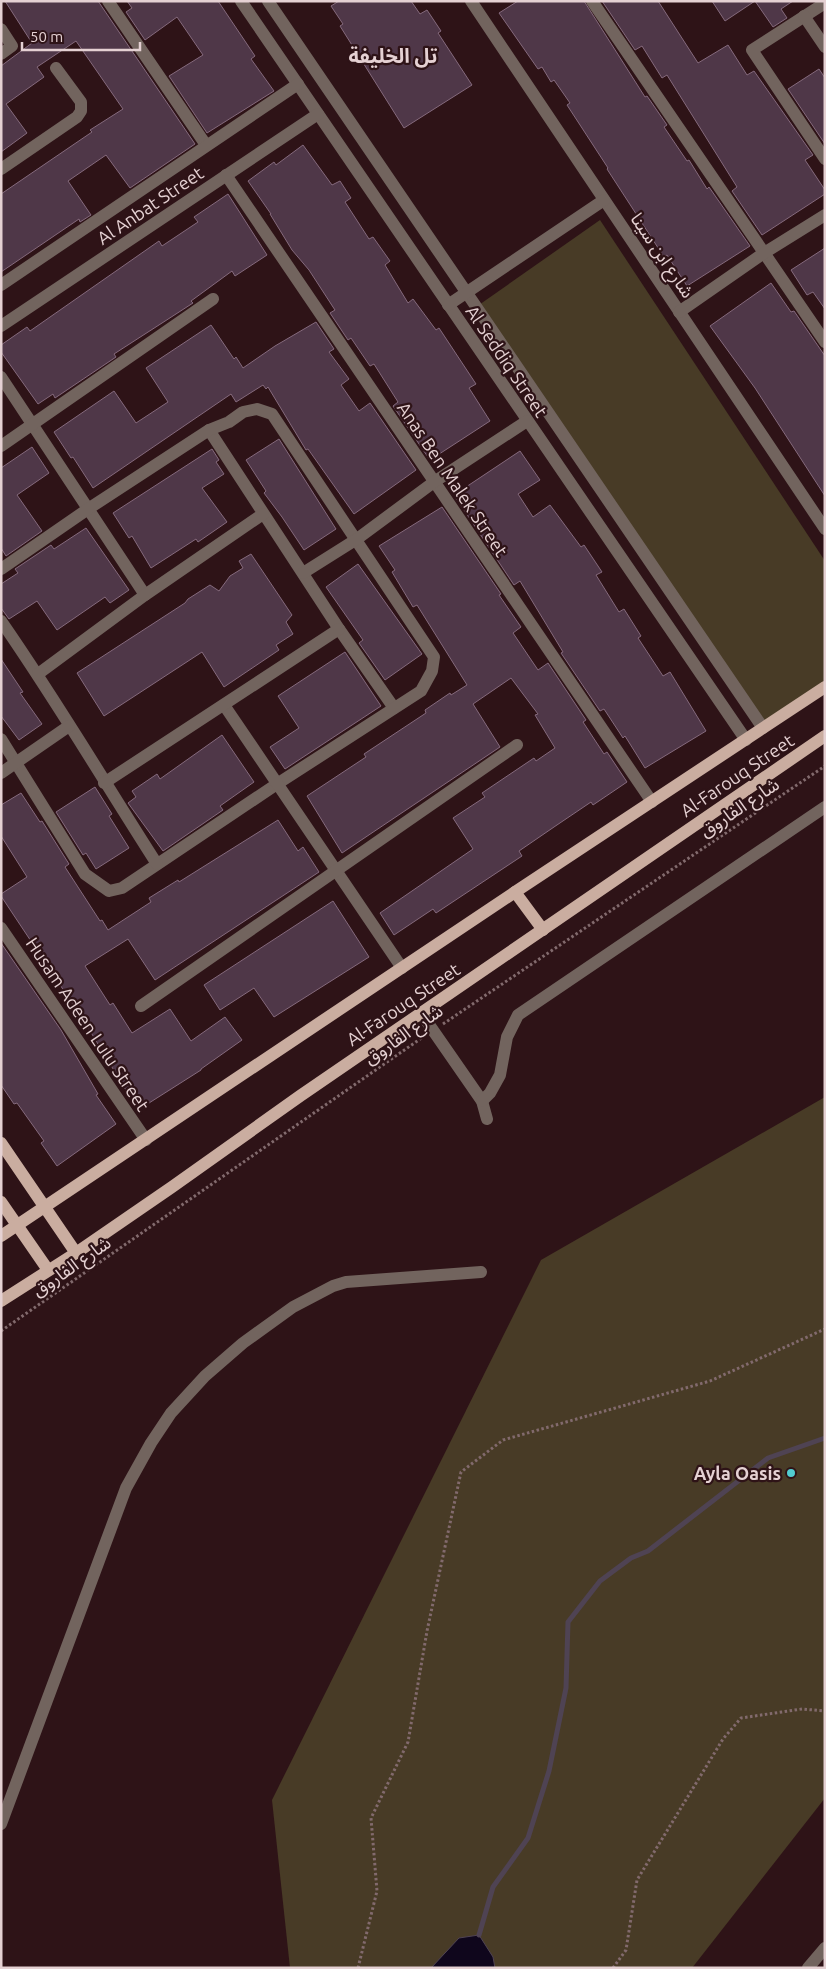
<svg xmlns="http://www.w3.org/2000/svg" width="826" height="1969" font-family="Ubuntu,'Noto Sans Arabic',sans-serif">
<rect width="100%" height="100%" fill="#2e1317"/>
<g fill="#483b26">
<polygon points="600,220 825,561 825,688 763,728 476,307"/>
<polygon points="825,1097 825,1798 692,1968 290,1968 272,1800 541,1260"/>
</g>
<polygon fill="#0f061c" stroke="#4f4353" points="479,1935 493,1957 495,1968 431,1968 459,1938"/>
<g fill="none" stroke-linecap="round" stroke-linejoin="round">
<polyline stroke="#4f4353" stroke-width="5" points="479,1935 493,1887 528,1838 549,1771 566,1688 568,1622 600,1581 631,1558 648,1551 768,1458 825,1438"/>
</g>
<g fill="#4f3748" stroke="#856a7d">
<polygon points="5,1 98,1 195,144 130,188 106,155 68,181 91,215 80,222 79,219 1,272 1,194 92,132 90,130 123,109 76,41 37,67 44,77 6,104 27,133 1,152 1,66 32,43"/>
<polygon points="127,1 218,1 255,56 251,59 274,91 207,133 169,76 203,55 177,17 145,40 126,12 132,8"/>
<polygon points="339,1 411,1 420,14 427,10 441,31 438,33 472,85 404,128 340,26 343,24 331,6"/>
<polygon points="518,1 584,1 645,97 647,96 667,125 664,127 687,161 689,160 707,189 709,187 750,246 687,286 667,255 664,257 607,169 608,168 567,105 570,103 554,80 551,82 542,67 538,69 499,13"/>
<polygon points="602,1 658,1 698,63 728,45 747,75 754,71 813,155 805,160 825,190 825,194 762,235 732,191 737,187 667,75 662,78 642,46 635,50"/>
<polygon points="712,1 755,1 725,21"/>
<polygon points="755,1 793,1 781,9 787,18 773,27"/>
<polygon points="819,69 825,78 825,144 788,89"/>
<polygon points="303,145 332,185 340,181 351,198 345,202 369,239 373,237 390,261 385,265 408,303 413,299 436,330 439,328 476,384 469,388 490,421 430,460 393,406 398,402 374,364 370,366 351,338 348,340 330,313 335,310 333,307 309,270 292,250 270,214 271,214 248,181 274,162 276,165"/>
<polygon points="228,194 267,255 235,276 232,271 191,301 193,303 114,354 116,357 55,398 53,394 38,404 1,352 1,345 27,327 30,331 159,241 162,246 198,222 194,217"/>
<polygon points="825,248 825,309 813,292 807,295 791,270"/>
<polygon points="771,283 791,312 794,311 825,356 825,496 755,388 710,326"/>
<polygon points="316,322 334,349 329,352 349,379 341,385 359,411 370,403 416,470 354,514 308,449 306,450 268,387 266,389 263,385 236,402 231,394 93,488 73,457 71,458 54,432 114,391 136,423 168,402 146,368 211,325 234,359 236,357 243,368 275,346"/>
<polygon points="279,439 336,529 304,550 282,517 264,493 266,491 246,460"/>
<polygon points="32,447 49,473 17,495 42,531 6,556 1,548 1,468"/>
<polygon points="212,449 219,460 216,462 224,474 202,488 227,522 198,542 196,539 151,568 132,536 129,538 113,513"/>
<polygon points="520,451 540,480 518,494 533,517 550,505 581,547 584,545 602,572 596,575 619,612 624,609 641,636 638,638 663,676 670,672 706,731 645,768 625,736 623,738 604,709 600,711 561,653 563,652 520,581 514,585 456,498 459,496 457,493"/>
<polygon points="442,507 501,594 499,595 521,627 513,633 538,670 548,663 586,720 583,722 604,754 607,752 627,782 593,805 591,802 554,827 519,851 522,856 436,913 433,909 394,935 380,913 473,849 453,818 485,797 482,793 534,758 536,761 555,748 535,715 538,714 511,678 473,704 500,747 342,853 307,796 366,757 364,754 426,713 425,710 450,693 451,695 467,685 417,605 413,607 392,572 395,570 379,546"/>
<polygon points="86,528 129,590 110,603 105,597 57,630 37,601 9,619 1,608 1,584 18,573 15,569 51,545 54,549"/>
<polygon points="251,554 292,615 286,622 293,634 276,645 279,650 224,687 202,652 104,716 77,673 185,603 188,599 210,585 219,591 230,576 243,568 239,561"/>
<polygon points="358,564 422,654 385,680 359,643 363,640 326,587"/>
<polygon points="345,652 381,706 285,769 270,747 299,728 278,696"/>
<polygon points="1,659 23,692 20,693 42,724 19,740 1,716"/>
<polygon points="222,735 254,782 220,806 223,810 163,851 128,803 136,797 132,791 157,774 160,779"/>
<polygon points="95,787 112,814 109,816 129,848 96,869 86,853 83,855 56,812"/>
<polygon points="21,793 40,822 42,821 69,864 65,867 100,921 102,920 108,930 151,902 149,898 178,880 179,882 278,820 298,851 303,847 319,872 155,980 128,939 85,966 110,1005 113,1003 132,1033 170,1009 191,1041 225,1017 242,1040 201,1069 201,1070 138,1110 84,1021 1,896 1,894 27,877 1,836 1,805"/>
<polygon points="333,901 369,957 274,1017 254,988 220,1010 204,985"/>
<polygon points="1,943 61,1030 98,1094 96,1095 116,1124 57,1166 41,1143 44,1141 17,1103 14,1104 1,1085"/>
</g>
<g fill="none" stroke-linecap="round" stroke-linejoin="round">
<g stroke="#826a6d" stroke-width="3" stroke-dasharray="2.5 2.5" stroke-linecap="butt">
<polyline points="443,1024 825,766"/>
<polyline points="1,1331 423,1037"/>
<polyline points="358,1968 377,1891 371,1818 408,1742 427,1631 461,1472 503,1440 710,1381 825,1329"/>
<polyline points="613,1968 626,1950 637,1880 723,1739 741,1718 802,1709 825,1711"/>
</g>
<g stroke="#72645e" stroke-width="12">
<polyline points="108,1 206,145"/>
<polyline points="241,1 746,740"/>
<polyline points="268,1 763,728"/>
<polyline points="471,1 825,529"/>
<polyline points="592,1 825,342"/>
<polyline points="825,3 752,50 825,159"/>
<polyline points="804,16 825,47"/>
<polyline points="1,29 12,46 1,54"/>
<polyline points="1,169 77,117 81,111 81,102 56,68"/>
<polyline points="226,175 652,802"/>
<polyline points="1,285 298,84"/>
<polyline points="448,305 604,200"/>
<polyline points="679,312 764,253 825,215"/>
<polyline points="1,326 318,114"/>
<polyline points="1,377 145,595"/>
<polyline points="209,430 339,629 394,708"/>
<polyline points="1,446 213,299"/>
<polyline points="1,569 88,509 209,430 229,422 243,412 257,409 272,414 434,657 432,671 421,691 277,784 122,888 109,891 85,874 1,739"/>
<polyline points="303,573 357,539 434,482 527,421"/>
<path d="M1 621C56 700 105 783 157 864"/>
<polyline points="38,674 145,595 263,514"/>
<polyline points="224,705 402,968"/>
<polyline points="1,773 69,726"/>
<polyline points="104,783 339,629"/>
<polyline points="1,928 146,1140"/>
<polyline points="141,1006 517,745"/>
<polyline points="421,1013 482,1101 487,1119"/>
<polyline points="482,1101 490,1093 500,1075 507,1037 518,1015 825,807"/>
<polyline points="1,1824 126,1488 151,1443 171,1413 205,1376 243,1343 293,1307 333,1286 346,1282 481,1272"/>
<polyline points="808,1968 825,1948"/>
</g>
<g stroke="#caada0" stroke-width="12">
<polyline points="515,892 543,930"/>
<polyline points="1,1143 76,1253"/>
<polyline points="1,1202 48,1270"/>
<polyline points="1,1236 515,892 825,687"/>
<polyline points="1,1301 76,1253 172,1187 300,1096 825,736"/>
</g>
</g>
<circle fill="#52ccd0" stroke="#2e1317" stroke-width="2" cx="791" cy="1473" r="5"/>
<g text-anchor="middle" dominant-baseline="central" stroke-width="4.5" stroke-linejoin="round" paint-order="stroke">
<g font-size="18" fill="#e5d1d3" stroke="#2e1317">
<text transform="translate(150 205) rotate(-34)">Al Anbat Street</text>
<text transform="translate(663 255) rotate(56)">شارع ابن سينا</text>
<text transform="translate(507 361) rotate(56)">Al Seddiq Street</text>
<text transform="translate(453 479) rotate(56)">Anas Ben Malek Street</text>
<text transform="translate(737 775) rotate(-34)">Al-Farouq Street</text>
<text transform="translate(739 807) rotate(-34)">شارع الفاروق</text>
<text transform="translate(403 1004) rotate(-34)">Al-Farouq Street</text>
<text transform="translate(88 1024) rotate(56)">Husam Adeen Lulu Street</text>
<text transform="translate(403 1034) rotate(-35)">شارع الفاروق</text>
<text transform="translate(71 1266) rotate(-35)">شارع الفاروق</text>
</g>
<g font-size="18" font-weight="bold" fill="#e5d1d3" stroke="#2e1317" text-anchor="end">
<text x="781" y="1473">Ayla Oasis</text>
</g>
<g font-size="20" font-weight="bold" fill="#e5d1d3" stroke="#2e1317">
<text x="393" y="55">تل الخليفة</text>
</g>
</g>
<rect width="826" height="1969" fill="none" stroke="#e5d1d3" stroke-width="5"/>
<path d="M22 42v8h118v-8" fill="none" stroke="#e5d1d3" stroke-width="2.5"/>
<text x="30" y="42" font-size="15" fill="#e5d1d3" stroke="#2e1317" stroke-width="4" paint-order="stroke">50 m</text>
</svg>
